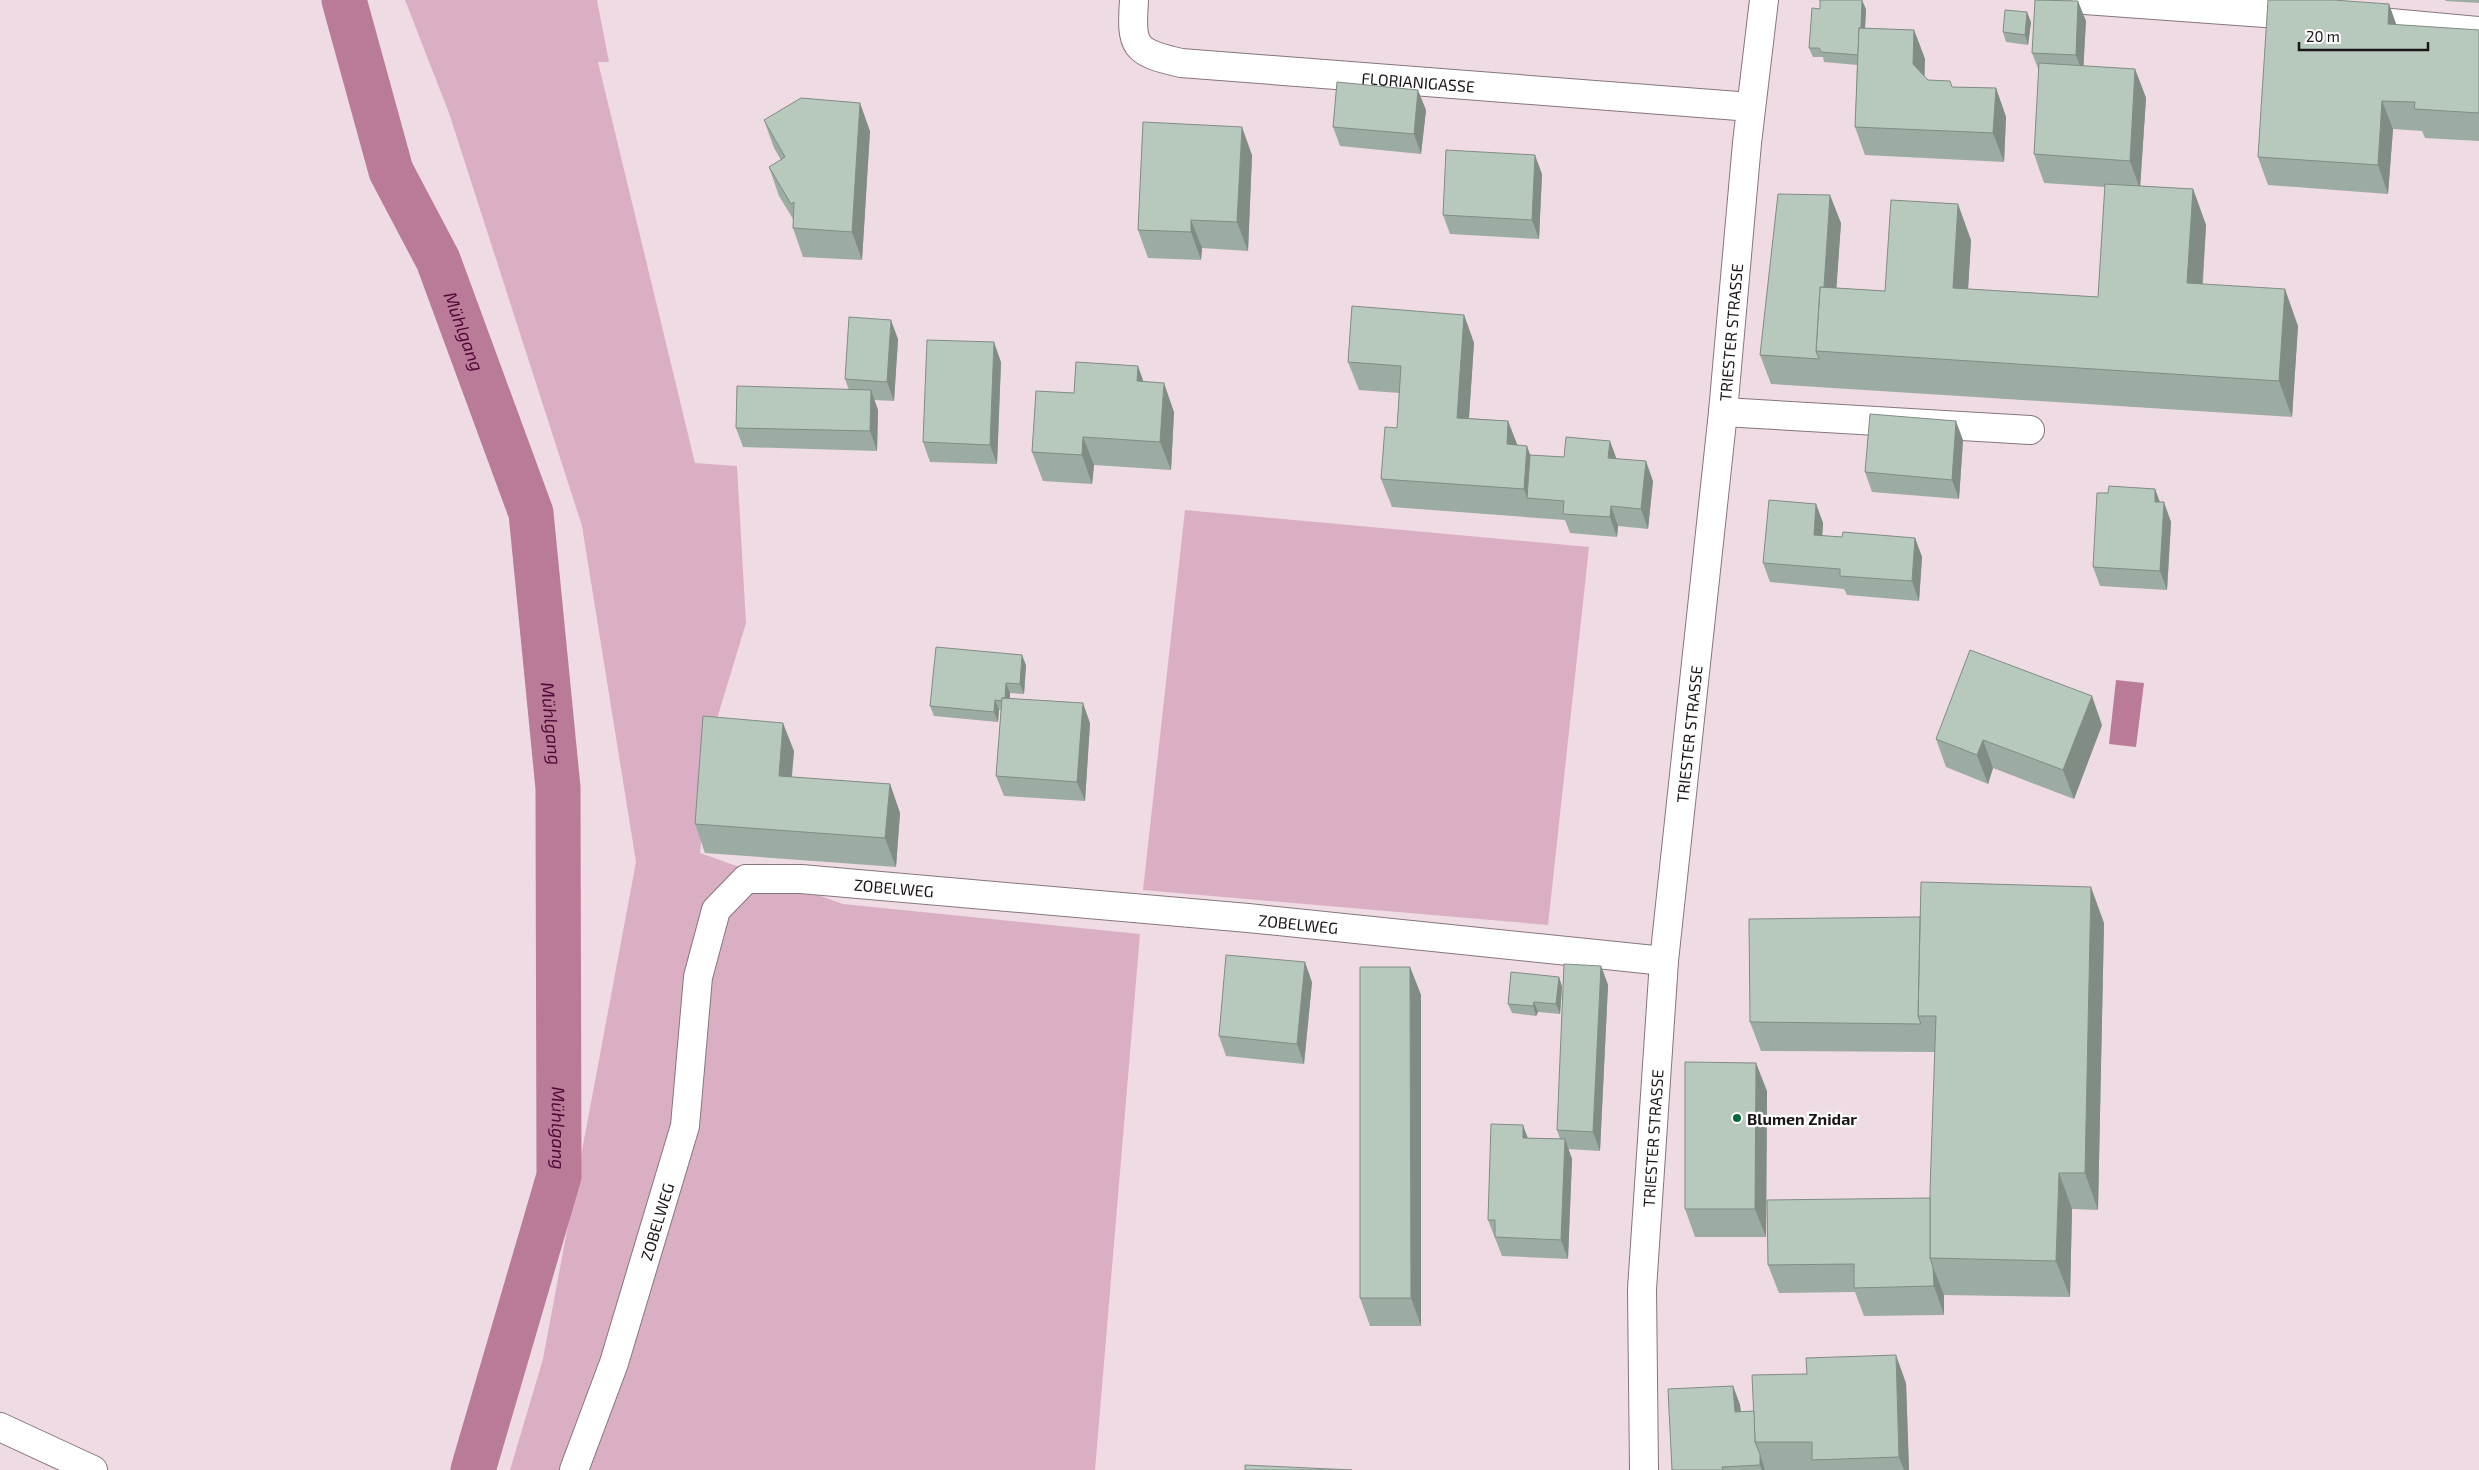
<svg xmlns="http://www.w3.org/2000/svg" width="2479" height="1470" font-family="'Exo 2',sans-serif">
<rect width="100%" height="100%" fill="#efdbe4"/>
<g fill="#dbafc3">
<polygon points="405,0 597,0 609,62 598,62 695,463 737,466 746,623 710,742 700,853 843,904 1140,934 1095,1470 510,1470 543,1359 636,862 582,526 449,113"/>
<polygon points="1185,510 1589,547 1548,925 1143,890"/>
</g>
<polygon fill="#ba7b99" points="2116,680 2144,683 2136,747 2109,744"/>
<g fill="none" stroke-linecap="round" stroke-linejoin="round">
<path stroke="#ba7b99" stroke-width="45" id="s1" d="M344 0 391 171 438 260 531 513 558 788 559 1176 473 1470"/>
<g stroke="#86757d" stroke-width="30">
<g id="minor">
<path id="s2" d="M1134 0C1131 47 1133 52 1181 63L1751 107"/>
<polyline points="2085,0 2305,16"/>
<polyline points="2358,20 2479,31"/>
<polyline points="1723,412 2030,430"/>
<polyline points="0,1427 93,1470"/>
<path id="s3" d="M574 1470 614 1363 685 1126 698 977 716 910 746 879H801L1248 918 1664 961"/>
</g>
</g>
<g stroke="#86757d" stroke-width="30">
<g id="major">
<path id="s4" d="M1644 1470 1642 1289 1664 961 1723 412 1747 143 1764 0"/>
</g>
</g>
<use href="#minor" stroke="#fff" stroke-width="28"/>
<use href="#major" stroke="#fff" stroke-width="28"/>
</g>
<g fill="#9daca3">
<polygon points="2445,0 2479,0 2479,3 2446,1"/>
<polygon points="2389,4 2396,25 2479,30 2479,141 2425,138 2422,131 2393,129 2388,194 2268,185 2258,157"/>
<polygon points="1820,9 1866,9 1865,28 1914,30 1925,59 1924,77 1928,80 1952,87 1996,88 2006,117 2004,162 1865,155 1855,127 1857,65 1824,62 1823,57 1813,57 1809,48"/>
<polygon points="2086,21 2083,66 2135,69 2146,98 2140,186 2193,189 2206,225 2203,284 2298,326 2292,417 1771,384 1760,355 1841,223 1836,288 1885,291 1971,240 1968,289 2098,297 2105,187 2044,183 2034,154 2039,71 2032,53"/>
<polygon points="2031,22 2028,45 2006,42 2003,32"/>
<polygon points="1426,110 1421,154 1340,146 1333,127"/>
<polygon points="764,120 870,131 862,260 803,257 793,228 793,219 779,196 769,167 781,160 774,148"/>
<polygon points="1252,155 1248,251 1202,248 1201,260 1148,258 1138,230"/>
<polygon points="1542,174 1539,239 1450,234 1443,215"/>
<polygon points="1464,315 1474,343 1469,418 1508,421 1517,445 1530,455 1564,457 1616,459 1653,481 1648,529 1618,526 1617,537 1570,533 1565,520 1392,507 1381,479 1397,428 1399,393 1359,390 1348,362"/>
<polygon points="898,339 894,401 874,400 878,410 877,451 743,447 736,428 849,390 845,379"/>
<polygon points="1001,362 997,464 930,462 923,442"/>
<polygon points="1144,382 1174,412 1171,470 1094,465 1092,484 1043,481 1032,452 1074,393"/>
<polygon points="1963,440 1959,499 1872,492 1865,472"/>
<polygon points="2155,489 2160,502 2171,522 2167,590 2100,586 2093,567 2108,493"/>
<polygon points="1816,504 1823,523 1822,536 1842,537 1915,538 1922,557 1919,601 1847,595 1844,589 1770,582 1763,563"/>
<polygon points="1026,665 1024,694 1010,693 1010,698 1090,723 1085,801 1004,796 996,776 1001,710 999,710 998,722 934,716 930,706"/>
<polygon points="2102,725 2074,799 1993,768 1988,784 1946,767 1936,739"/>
<polygon points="794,751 792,777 890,784 900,813 896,867 705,853 695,824"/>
<polygon points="2104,923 2098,1210 2072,1209 2070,1297 1944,1295 1944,1315 1864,1316 1855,1292 1779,1293 1768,1265 1930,1198 1935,1052 1761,1051 1750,1022"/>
<polygon points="1601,966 1608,985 1600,1151 1568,1149 1572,1159 1568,1259 1502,1256 1488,1220 1527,1138 1560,1139 1557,1130"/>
<polygon points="1410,967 1421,995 1421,1326 1370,1326 1360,1298"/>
<polygon points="1559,977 1562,987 1560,1014 1538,1012 1536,1016 1512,1013 1508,1004"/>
<polygon points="1312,982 1304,1064 1226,1056 1219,1036"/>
<polygon points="1767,1091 1766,1237 1695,1237 1685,1209"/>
<polygon points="1906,1383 1909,1470 1672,1470 1733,1386 1740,1405 1741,1411 1754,1411"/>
</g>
<g fill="#808c84">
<polygon points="1862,0 1866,9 1863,65 1859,55"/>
<polygon points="2078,1 2086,21 2083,75 2076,55"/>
<polygon points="2389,4 2399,32 2388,24"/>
<polygon points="2027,12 2031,22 2028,45 2025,35"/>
<polygon points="1914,30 1925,59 1924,92 1913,64"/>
<polygon points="2135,69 2146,98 2140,189 2130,161"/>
<polygon points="1996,88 2006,117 2004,162 1993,133"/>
<polygon points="1418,90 1426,110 1421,154 1414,134"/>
<polygon points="2382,101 2393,129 2388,194 2378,165"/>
<polygon points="860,103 870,131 862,260 852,232"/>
<polygon points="1242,127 1252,155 1248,251 1237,222"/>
<polygon points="1535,155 1542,174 1539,239 1532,220"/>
<polygon points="2193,189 2206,225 2200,319 2187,283"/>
<polygon points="1830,195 1841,223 1832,352 1820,352"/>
<polygon points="1958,204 1971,240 1966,324 1953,288"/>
<polygon points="1191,220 1202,248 1201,260 1191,232"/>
<polygon points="2285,289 2298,326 2292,417 2279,381"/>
<polygon points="1464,315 1474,343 1467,446 1457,418"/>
<polygon points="891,320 898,339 894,401 887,382"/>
<polygon points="994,342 1001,362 997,464 990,445"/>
<polygon points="1138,366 1148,394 1137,381"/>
<polygon points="1164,383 1174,412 1171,470 1160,442"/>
<polygon points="871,390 878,410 877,451 870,431"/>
<polygon points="1508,421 1519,449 1507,444"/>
<polygon points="1956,421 1963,440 1959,499 1952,480"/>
<polygon points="1083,437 1094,465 1092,484 1082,455"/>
<polygon points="1610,441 1617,460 1608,458"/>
<polygon points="1527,446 1537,474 1527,498 1524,489"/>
<polygon points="1646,461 1653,481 1648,529 1641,509"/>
<polygon points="2155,489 2162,509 2155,502"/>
<polygon points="2164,502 2171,522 2167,590 2160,571"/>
<polygon points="1816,504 1823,523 1821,555 1814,535"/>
<polygon points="1611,506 1618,526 1617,537 1610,517"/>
<polygon points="1915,538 1922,557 1919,601 1912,581"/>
<polygon points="1022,655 1026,665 1024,694 1020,684"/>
<polygon points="1006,683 1010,693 1009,711 1005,701"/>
<polygon points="2092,696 2102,725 2074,799 2063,770"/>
<polygon points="995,700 999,710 998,722 994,712"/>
<polygon points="1083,703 1090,723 1085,801 1077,782"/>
<polygon points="783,723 794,751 789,804 779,776"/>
<polygon points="1983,740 1993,768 1988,784 1977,755"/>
<polygon points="890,784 900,813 896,867 885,838"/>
<polygon points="2091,887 2104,923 2098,1210 2085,1173"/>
<polygon points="1305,962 1312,982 1304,1064 1297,1044"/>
<polygon points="1601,966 1608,985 1600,1151 1593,1132"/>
<polygon points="1410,967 1421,995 1421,1326 1411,1298"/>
<polygon points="1559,977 1562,987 1560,1014 1556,1004"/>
<polygon points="1534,1002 1538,1012 1536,1016 1533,1006"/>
<polygon points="1756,1063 1767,1091 1766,1237 1755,1209"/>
<polygon points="1523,1125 1530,1144 1523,1138"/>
<polygon points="1565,1139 1572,1159 1568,1259 1561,1240"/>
<polygon points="2059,1173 2072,1209 2070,1297 2056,1261"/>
<polygon points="1933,1267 1944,1295 1944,1315 1934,1286"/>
<polygon points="1896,1355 1906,1383 1909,1470 1904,1470 1899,1457"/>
<polygon points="1733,1386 1740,1405 1742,1431 1735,1412"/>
<polygon points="1760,1454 1765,1470 1762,1470 1760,1465"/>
</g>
<g fill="#b7c8bd" stroke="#808c84">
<polygon points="1820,0 1862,0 1861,28 1859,28 1858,55 1821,52 1819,48 1809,48 1812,8 1820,9"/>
<polygon points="2035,0 2078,1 2076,55 2032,53"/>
<polygon points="2268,0 2333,0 2389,4 2388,24 2479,30 2479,113 2414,109 2415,102 2382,101 2378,165 2258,157"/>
<polygon points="2005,10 2027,12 2025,35 2003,32"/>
<polygon points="1859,28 1914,30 1913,64 1928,80 1950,81 1952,87 1996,88 1993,133 1855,127"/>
<polygon points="2039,63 2135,69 2130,161 2034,154"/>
<polygon points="1337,82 1418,90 1414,134 1333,127"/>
<polygon points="801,98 860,103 852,232 793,228 794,202 791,204 769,167 785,157 764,120"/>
<polygon points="1143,122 1242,127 1237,222 1191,220 1191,232 1138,230"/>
<polygon points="1446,150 1535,155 1532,220 1443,215"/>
<polygon points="2105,184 2193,189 2187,283 2285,289 2279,381 1816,351 1820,287 1885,291 1891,200 1958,204 1953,288 2098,297"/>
<polygon points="1778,194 1830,195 1824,287 1820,287 1816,351 1819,359 1760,355"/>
<polygon points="1352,306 1464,315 1457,418 1508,421 1507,444 1527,446 1524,489 1381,479 1385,427 1397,428 1401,366 1348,362"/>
<polygon points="849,317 891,320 887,382 845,379"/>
<polygon points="927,340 994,342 990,445 923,442"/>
<polygon points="1076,362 1138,366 1137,381 1164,383 1160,442 1083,437 1082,455 1032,452 1036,391 1074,393"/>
<polygon points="737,386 871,390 870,431 736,428"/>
<polygon points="1870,414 1956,421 1952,480 1865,472"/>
<polygon points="1566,437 1610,441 1608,458 1646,461 1641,509 1611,506 1610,517 1563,514 1564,501 1527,498 1530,455 1564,457"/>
<polygon points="2109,486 2155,489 2155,502 2164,502 2160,571 2093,567 2097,493 2108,493"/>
<polygon points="1769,500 1816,504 1814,535 1842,537 1843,532 1915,538 1912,581 1840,576 1840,569 1763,563"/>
<polygon points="936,647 1022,655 1020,684 1006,683 1005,698 1002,698 1001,701 995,700 994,712 930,706"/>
<polygon points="1970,650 2092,696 2063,770 1983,740 1977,755 1936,739"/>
<polygon points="1002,698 1083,703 1077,782 996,776"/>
<polygon points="703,716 783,723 779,776 890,784 885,838 695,824"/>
<polygon points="1921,882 2091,887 2085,1173 2059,1173 2056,1261 1930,1258 1930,1190 1936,1016 1918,1016"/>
<polygon points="1920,917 1918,1016 1921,1024 1750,1022 1749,919"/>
<polygon points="1226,955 1305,962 1297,1044 1219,1036"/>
<polygon points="1564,964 1601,966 1593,1132 1557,1130"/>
<polygon points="1360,967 1410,967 1411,1298 1360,1298"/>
<polygon points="1511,972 1559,977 1556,1004 1534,1002 1533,1006 1508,1004"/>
<polygon points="1685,1062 1756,1063 1755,1209 1685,1209"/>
<polygon points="1491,1124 1523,1125 1523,1138 1565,1139 1561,1240 1495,1237 1495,1220 1488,1220"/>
<polygon points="1930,1198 1930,1258 1933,1267 1934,1286 1854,1288 1854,1264 1768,1265 1767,1200"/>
<polygon points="1896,1355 1899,1457 1812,1460 1812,1442 1755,1442 1752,1375 1807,1374 1806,1358"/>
<polygon points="1733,1386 1735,1412 1754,1411 1755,1442 1760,1454 1760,1465 1722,1467 1723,1470 1672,1470 1668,1389"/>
<polygon points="1245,1465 1352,1470 1245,1470"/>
</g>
<circle fill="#04683d" stroke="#fff" stroke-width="2" cx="1737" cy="1118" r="5"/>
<g text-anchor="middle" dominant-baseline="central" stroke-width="4.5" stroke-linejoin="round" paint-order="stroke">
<g font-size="16" fill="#1c1518" stroke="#fff">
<text stroke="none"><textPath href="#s2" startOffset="331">FLORIANIGASSE</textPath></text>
<text stroke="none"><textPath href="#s4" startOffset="1142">TRIESTER STRASSE</textPath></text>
<text stroke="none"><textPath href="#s4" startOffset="738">TRIESTER STRASSE</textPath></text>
<text stroke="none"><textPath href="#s3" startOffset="772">ZOBELWEG</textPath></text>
<text stroke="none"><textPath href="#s3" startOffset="1178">ZOBELWEG</textPath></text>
<text stroke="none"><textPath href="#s4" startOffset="332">TRIESTER STRASSE</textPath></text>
<text stroke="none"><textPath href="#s3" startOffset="262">ZOBELWEG</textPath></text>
</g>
<g font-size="16" font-weight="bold" fill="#1c1518" stroke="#fff" text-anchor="start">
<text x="1747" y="1118">Blumen Znidar</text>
</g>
<g font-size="18" font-style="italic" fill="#530636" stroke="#fff">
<text stroke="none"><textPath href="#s1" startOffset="354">Mühlgang</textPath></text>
<text stroke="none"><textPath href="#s1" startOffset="759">Mühlgang</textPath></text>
<text stroke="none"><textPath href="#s1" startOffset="1164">Mühlgang</textPath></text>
</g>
</g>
<path d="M2299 42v8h129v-8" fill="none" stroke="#1c1518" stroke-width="2.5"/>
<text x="2306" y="42" font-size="15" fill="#1c1518" stroke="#ffffff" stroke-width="4" paint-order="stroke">20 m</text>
</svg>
